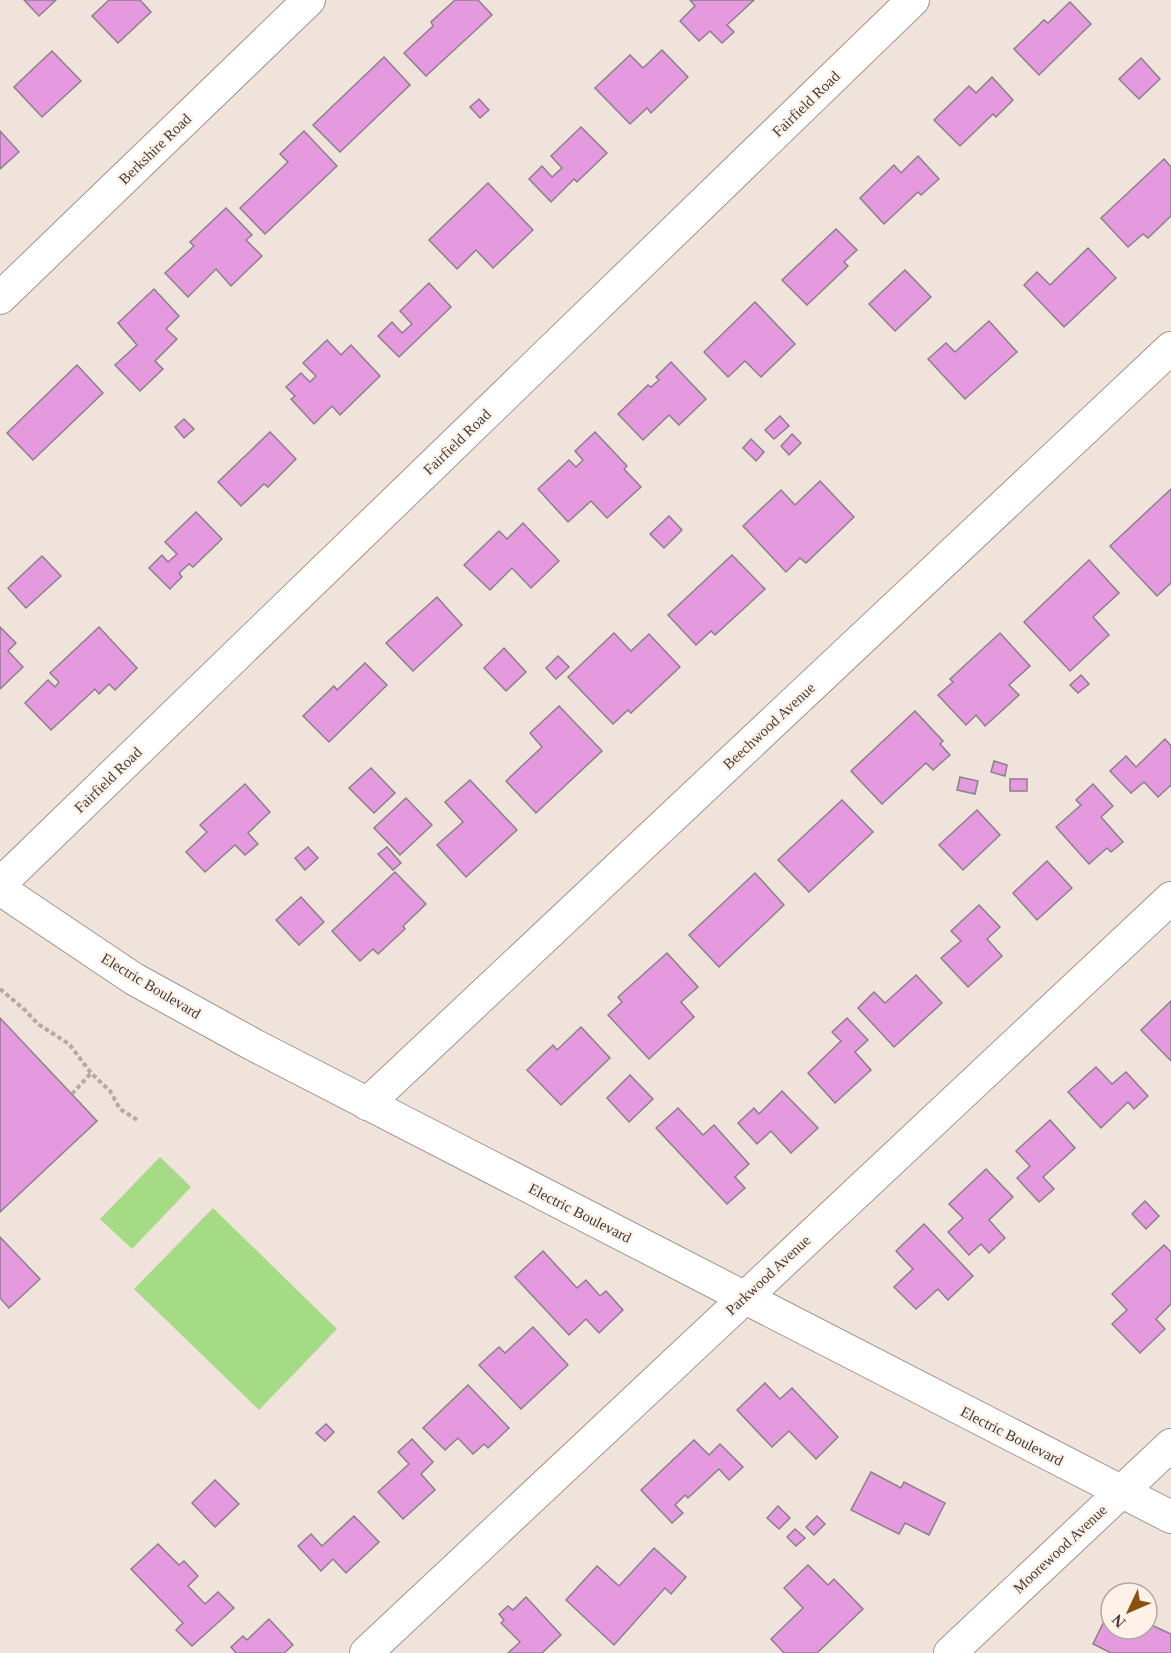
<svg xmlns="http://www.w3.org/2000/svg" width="1171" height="1653" font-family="Georgia,serif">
<rect width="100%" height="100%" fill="#f0e3db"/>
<g fill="#a6db85">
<polygon points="160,1157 191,1187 132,1249 100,1219"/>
<polygon points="213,1208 337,1329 259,1410 134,1289"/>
</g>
<g fill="#e59ae0" stroke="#8b808a" stroke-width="1.5">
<polygon points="24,0 56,0 39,16"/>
<polygon points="109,0 140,0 151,12 118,43 92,16"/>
<polygon points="455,0 478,0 492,15 426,76 404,53 433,26 431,22"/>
<polygon points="690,0 754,0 727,25 734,32 722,43 710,31 699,41 680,21 695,6"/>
<polygon points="1070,2 1091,24 1039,75 1014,49 1044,20 1048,23"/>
<polygon points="662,50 688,77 651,113 647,108 630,124 595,88 630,55 643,68"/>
<polygon points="52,51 81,81 42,117 14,87"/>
<polygon points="384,57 410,85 340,152 313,125"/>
<polygon points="1141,58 1160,79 1139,99 1119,79"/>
<polygon points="992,77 1013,100 996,117 993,114 960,146 934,120 969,86 976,93"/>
<polygon points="479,99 489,110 480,118 470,107"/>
<polygon points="581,127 607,153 577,182 574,179 551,202 529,179 542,166 552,177 562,168 551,156"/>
<polygon points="0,131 19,152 0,169"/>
<polygon points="304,131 337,166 265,234 240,208 288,162 280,154"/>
<polygon points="918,156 939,179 921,195 918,192 884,224 860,198 894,165 901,173"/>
<polygon points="1164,159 1171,167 1171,216 1148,238 1143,234 1128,247 1101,218"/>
<polygon points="488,183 533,230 493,268 476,250 457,269 429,240"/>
<polygon points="226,208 252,235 246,240 262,256 231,286 216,269 188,297 165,273 194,246 190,242"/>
<polygon points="836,229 857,250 844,262 848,266 807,305 782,280"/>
<polygon points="1088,248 1116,278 1064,327 1024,285 1037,272 1050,285"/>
<polygon points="905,270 931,297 895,331 869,304"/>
<polygon points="429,283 451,307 399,357 378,336 392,322 402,333 412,324 400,311"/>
<polygon points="154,289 179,316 166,329 177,339 155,361 163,369 140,391 115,365 137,345 118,323"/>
<polygon points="755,302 795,344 761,377 745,361 728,377 704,352"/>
<polygon points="989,321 1017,352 965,399 928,359 946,343 955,352"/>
<polygon points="327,340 341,355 351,345 380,376 340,415 332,406 314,424 291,399 295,396 286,387 301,373 310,382 316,376 303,363"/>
<polygon points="671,362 706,399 679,425 669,415 643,440 618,414 648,385 651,387 659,380 656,377"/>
<polygon points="77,365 103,393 33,460 7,433"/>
<polygon points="780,416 789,426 774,439 765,430"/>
<polygon points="184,419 194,429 184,438 175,427"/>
<polygon points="270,432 296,459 268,487 264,484 241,506 218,482"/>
<polygon points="595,432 627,466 624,469 641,487 607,518 591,501 568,522 538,489 569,460 576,467 583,460 575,451"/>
<polygon points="792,434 801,443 789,455 781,446"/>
<polygon points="751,439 764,452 756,461 743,448"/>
<polygon points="820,481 854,517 806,563 800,558 786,572 743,526 781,490 795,505"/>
<polygon points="1171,489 1171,583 1157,596 1110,546"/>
<polygon points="196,512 222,539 193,567 189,564 179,573 182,577 170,589 149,568 162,555 168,562 177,554 165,542"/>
<polygon points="669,516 682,530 664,548 650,534"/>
<polygon points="523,523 559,561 531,588 512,568 490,590 464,565 499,531 507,539"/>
<polygon points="732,555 765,589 715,635 711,631 696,645 668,615"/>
<polygon points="42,556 61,576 26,608 8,588"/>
<polygon points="1089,560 1119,593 1093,617 1109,635 1070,671 1024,622"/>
<polygon points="437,597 462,625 413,671 386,643"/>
<polygon points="0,627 16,643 8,651 23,667 0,689"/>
<polygon points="99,627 137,668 115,690 109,684 99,694 95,689 51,730 25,703 48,680 55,687 59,682 50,673"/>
<polygon points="614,633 631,651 649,634 680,667 631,713 628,710 613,724 568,677"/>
<polygon points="1000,633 1030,666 1009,685 1019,695 985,726 976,715 966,725 938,695 953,682 950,679"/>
<polygon points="504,648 526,672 506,691 484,668"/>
<polygon points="558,656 569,667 556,679 546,668"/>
<polygon points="365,663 387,685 329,742 303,716 334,686 337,690"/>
<polygon points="1081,675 1089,684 1078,693 1070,685"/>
<polygon points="559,706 602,751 536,813 506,781 542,747 530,733"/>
<polygon points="915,711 943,741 940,744 950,755 933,770 926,763 882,804 851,771"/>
<polygon points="1165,739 1171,746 1171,785 1158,797 1144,782 1131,793 1110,771 1126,756 1136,767"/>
<polygon points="994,761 1007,765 1005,776 991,772"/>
<polygon points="371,768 395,793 374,813 349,788"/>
<polygon points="960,777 978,781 975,794 957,790"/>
<rect x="1010" y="779" width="17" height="12"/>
<polygon points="470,780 517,830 466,877 437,845 463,822 445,802"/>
<polygon points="245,784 270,812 248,833 258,844 245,855 235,845 205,872 186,852 207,832 200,825"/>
<polygon points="1093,784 1113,806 1101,817 1123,842 1111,852 1107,848 1089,864 1056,827 1081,805 1076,800"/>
<polygon points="406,798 432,825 400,855 374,828"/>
<polygon points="842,800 873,832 809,892 778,860"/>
<polygon points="977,810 1000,835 963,870 939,845"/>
<polygon points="308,847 318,858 305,870 295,858"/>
<polygon points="387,847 401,863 393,870 378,854"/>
<polygon points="1047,861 1072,888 1037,920 1013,893"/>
<polygon points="395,872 426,904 403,926 405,929 378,954 373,949 360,961 332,931"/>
<polygon points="755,873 784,905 719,967 689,935"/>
<polygon points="301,897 324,922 299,945 276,920"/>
<polygon points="979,905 1000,927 987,939 1002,956 968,987 941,958 961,941 951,931"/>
<polygon points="667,953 698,987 681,1002 694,1017 649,1059 608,1015 622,1002 618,997"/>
<polygon points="916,975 942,1003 894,1047 858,1008 874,992 885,1003"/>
<polygon points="1171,1001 1171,1061 1141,1030"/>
<polygon points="0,1018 97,1121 0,1212"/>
<polygon points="847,1018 868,1040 855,1052 871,1070 835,1103 808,1073 841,1041 832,1032"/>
<polygon points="581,1027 610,1058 561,1105 527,1070 553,1045 557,1050"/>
<polygon points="1096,1067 1112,1084 1126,1072 1148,1096 1134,1109 1128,1102 1101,1128 1068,1092"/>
<polygon points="630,1075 653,1099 629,1122 607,1098"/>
<polygon points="782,1091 818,1128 791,1153 771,1131 757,1144 738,1123 754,1108 759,1114"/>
<polygon points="678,1108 703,1135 714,1125 749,1164 735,1177 745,1188 727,1204 656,1128"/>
<polygon points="1050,1120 1075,1148 1043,1177 1054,1189 1039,1202 1017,1178 1030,1166 1016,1151"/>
<polygon points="986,1169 1013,1197 989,1220 1005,1238 989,1253 981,1244 969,1255 948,1232 963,1218 949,1204"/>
<polygon points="1145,1201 1159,1216 1146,1229 1132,1214"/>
<polygon points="924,1224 973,1276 948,1300 938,1289 916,1309 894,1287 913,1269 896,1251"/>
<polygon points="0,1237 40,1279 9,1308 0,1298"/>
<polygon points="1164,1245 1171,1252 1171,1304 1156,1319 1165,1329 1140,1353 1112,1324 1127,1310 1112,1294"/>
<polygon points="543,1251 577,1288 586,1280 600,1296 606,1291 623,1310 599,1333 586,1319 569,1335 515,1277"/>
<polygon points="533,1327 568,1365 521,1409 479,1365 499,1347 505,1353"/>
<polygon points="765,1383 780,1399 792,1388 838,1437 816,1459 789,1431 772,1447 737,1410"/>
<polygon points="468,1385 509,1428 488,1448 484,1444 473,1454 458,1438 445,1450 423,1428"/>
<polygon points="326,1424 334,1432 325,1441 316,1433"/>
<polygon points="412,1439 433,1462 421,1474 435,1490 403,1519 378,1492 409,1464 398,1452"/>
<polygon points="694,1440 709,1455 720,1444 743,1467 729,1480 719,1469 688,1498 685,1495 675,1505 683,1513 672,1523 641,1490"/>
<polygon points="871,1472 901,1488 904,1482 945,1503 929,1535 905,1523 899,1534 851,1510"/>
<polygon points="215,1480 239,1504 215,1527 192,1503"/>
<polygon points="778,1506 790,1518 779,1529 767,1518"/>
<polygon points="354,1516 379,1542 346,1573 333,1559 321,1571 298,1546 311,1534 322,1546"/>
<polygon points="817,1516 825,1524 814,1535 806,1527"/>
<polygon points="795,1529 805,1538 796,1546 787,1537"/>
<polygon points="158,1544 179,1565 184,1561 198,1576 188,1586 205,1604 218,1592 234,1608 192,1646 176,1630 183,1623 131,1569"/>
<polygon points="654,1548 686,1577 671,1594 665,1588 614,1645 566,1600 597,1566 619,1586"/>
<polygon points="808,1565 828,1585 834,1579 863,1609 817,1653 784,1653 771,1639 803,1608 784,1588"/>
<polygon points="526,1597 561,1635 542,1653 508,1653 520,1642 501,1623 504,1620 499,1614 508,1606 513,1610"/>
<polygon points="1111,1607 1111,1629 1147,1629 1147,1623 1171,1634 1171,1653 1111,1653 1093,1644"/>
<polygon points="269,1619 293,1645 284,1653 236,1653 231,1647 243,1636 247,1640"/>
</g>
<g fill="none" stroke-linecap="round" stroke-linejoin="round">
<g stroke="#a1958d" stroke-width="34">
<g id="minor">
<polyline points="0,298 309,0"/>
<polyline points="0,884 913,0"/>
<polyline points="0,889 134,979 254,1045 1171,1517"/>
<polyline points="367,1104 1171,348"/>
<polyline points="366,1653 1171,898"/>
<polyline points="950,1653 1171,1445"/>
</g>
</g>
<g stroke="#b4a9a3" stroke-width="4" stroke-dasharray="4.5 3" stroke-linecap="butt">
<polyline points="0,989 25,1010 38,1024 69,1044 91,1073 110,1091 120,1109 139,1121"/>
<polyline points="72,1094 91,1073"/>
</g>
<use href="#minor" stroke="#fff" stroke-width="32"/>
</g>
<g text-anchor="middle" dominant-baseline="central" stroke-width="4.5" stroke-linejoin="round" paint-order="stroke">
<g font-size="15" fill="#413c38" stroke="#fdf1e8">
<text transform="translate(806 104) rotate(-44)">Fairfield Road</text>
<text transform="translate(155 149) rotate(-44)">Berkshire Road</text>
<text transform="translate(457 442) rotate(-44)">Fairfield Road</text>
<text transform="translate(769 726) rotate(-43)">Beechwood Avenue</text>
<text transform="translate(108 780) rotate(-44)">Fairfield Road</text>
<text transform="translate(151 986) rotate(31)">Electric Boulevard</text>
<text transform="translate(580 1213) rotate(27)">Electric Boulevard</text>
<text transform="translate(768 1275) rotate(-43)">Parkwood Avenue</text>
<text transform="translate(1012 1436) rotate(27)">Electric Boulevard</text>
<text transform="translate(1060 1549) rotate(-43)">Moorewood Avenue</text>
</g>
</g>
<g transform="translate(1129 1611) rotate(226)"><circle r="28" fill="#fdf1e8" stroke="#b2a9a2" stroke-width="1.5"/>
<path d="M0-4.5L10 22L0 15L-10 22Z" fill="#8c500e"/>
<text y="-9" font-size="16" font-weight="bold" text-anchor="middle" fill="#413c38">N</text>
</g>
</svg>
